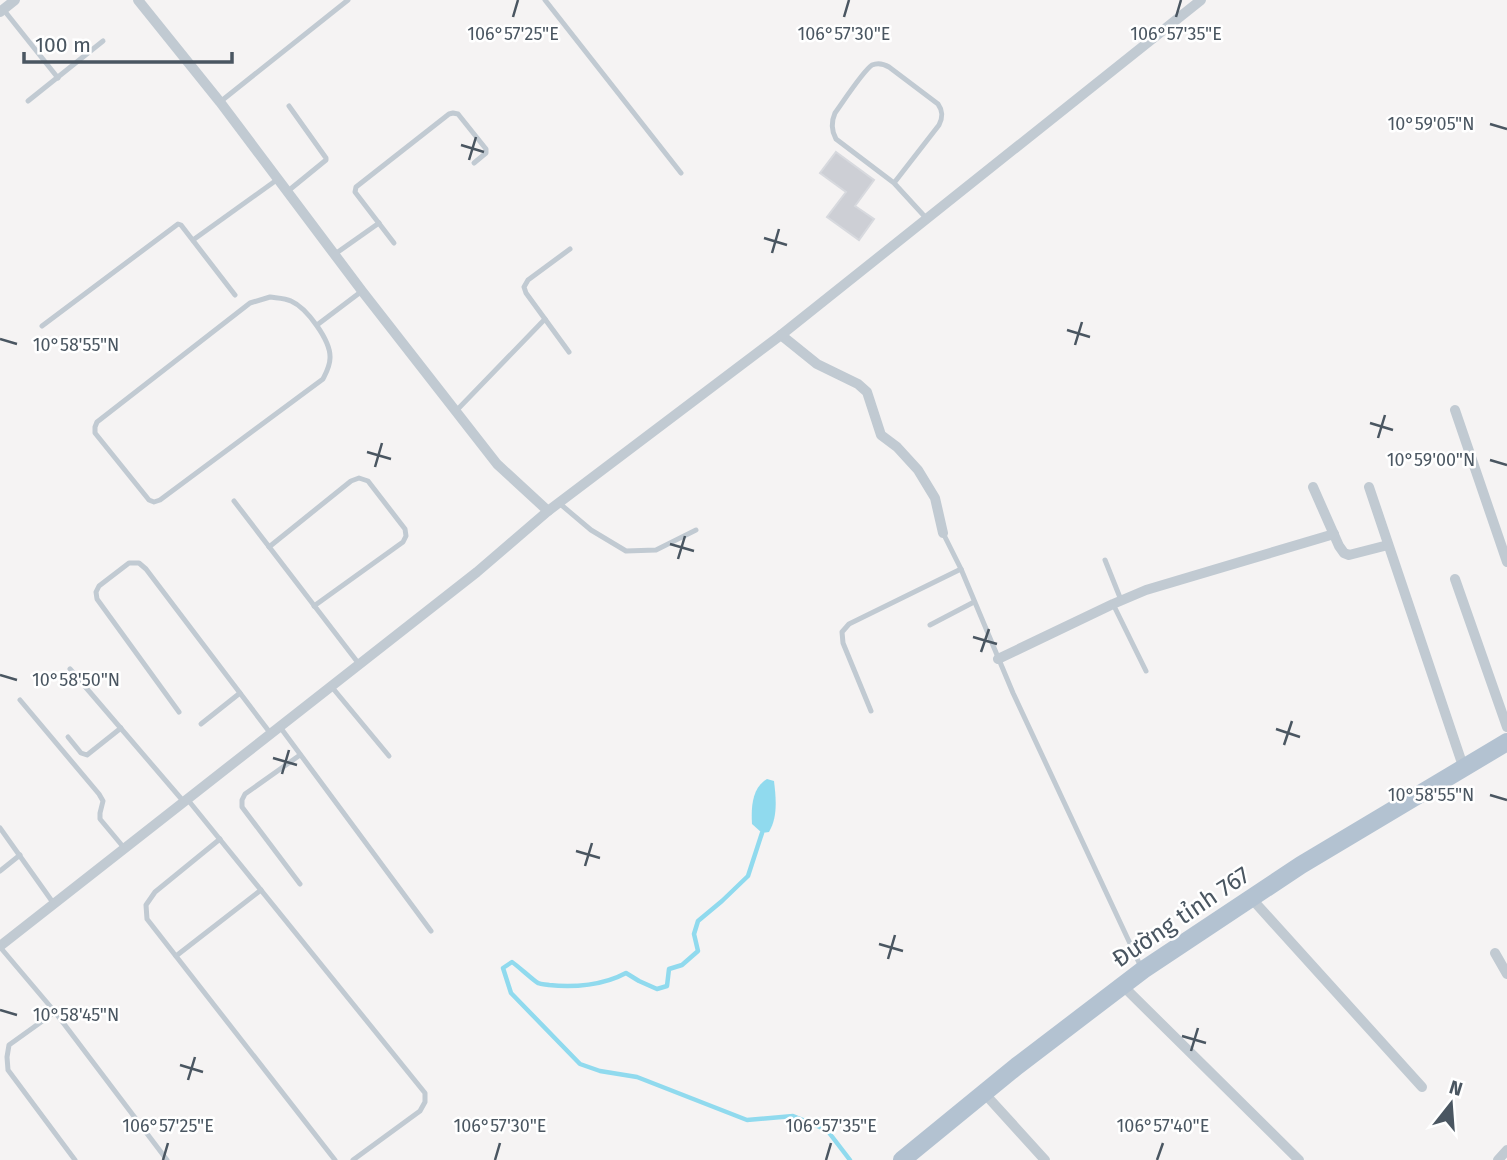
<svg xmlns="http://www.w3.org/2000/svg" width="1507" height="1160" font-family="'Fira Sans',sans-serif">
<rect width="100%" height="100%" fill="#f5f3f3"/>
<path fill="#90daee" d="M767 779 774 781C776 798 778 817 769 832L762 833 752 824C751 807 752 788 767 779Z"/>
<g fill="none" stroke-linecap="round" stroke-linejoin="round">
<path stroke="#90daee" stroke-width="4.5" d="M762 833 748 876 722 901 698 921 694 934 698 951 682 965 669 969 667 986 657 989 639 981 626 973C604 985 574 988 549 985 546 984 542 985 538 983 535 982 518 966 512 962L503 968 511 993 580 1064 600 1071 637 1077 747 1120 793 1116 827 1130 850 1160"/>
</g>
<polygon fill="#cdcfd5" stroke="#d7d9de" stroke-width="2" points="836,152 874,180 855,206 874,219 859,240 827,217 846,192 820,173"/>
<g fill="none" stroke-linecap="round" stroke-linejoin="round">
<g stroke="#c1cad2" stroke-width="5">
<polyline points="545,0 681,173"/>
<polyline points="3,9 58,78"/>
<polyline points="28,101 103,41"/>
<polyline points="220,102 348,0"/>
<path d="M894 183 939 125C943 117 943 111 938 104L889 67C884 64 879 62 872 65 863 71 843 102 835 113 831 122 831 130 836 139L894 183 927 219"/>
<polyline points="288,191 326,160 326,158 289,106"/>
<polyline points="193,240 278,179"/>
<polyline points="394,243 355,192 356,187 449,114 453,113 458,114 486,149 486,153 474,163"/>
<polyline points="335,254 379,223"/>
<path d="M270 297C276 298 285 298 291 301 307 308 331 341 330 358 330 366 326 373 323 379L160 500 154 502 149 500 95 433V427L97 422 250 303Z"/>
<polyline points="317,325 362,291"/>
<polyline points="42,326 178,224 181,225 235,295"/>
<polyline points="569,352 526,293 524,287 528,280 570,249"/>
<polyline points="456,411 545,319"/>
<polyline points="234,501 359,664"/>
<polyline points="559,503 591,530 626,551 656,550 696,530"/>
<polyline points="943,533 961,569 1013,693 1141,967"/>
<polyline points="269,547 351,481 359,478 368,481 405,529 406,536 403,542 314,606"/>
<polyline points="1105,560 1121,600"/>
<polyline points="1113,604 1146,671"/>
<polyline points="930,625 974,602"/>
<polyline points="70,669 184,802"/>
<polyline points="331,686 389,756"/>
<polyline points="20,700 99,794 103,801 100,813 100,819 125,849"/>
<polyline points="871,711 843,643 842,632 849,624 961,569"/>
<polyline points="179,712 97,599 96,592 99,586 129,563 139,563 146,569 271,734"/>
<polyline points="201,724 240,693"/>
<polyline points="280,727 431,931"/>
<polyline points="68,737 81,753 87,755 121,728"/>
<polyline points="188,800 425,1093 425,1102 420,1111 353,1160"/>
<polyline points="0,828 54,904"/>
<polyline points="220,839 155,892 146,905 147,919 335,1160"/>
<polyline points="0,871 20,855"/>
<polyline points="300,884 242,807 242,800 245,794 300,755"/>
<polyline points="0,947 55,1012 167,1160"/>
<polyline points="176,956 261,890"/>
<polyline points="55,1012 9,1045 7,1057 8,1070 75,1160"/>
</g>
<g stroke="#c1cad2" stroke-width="10">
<polyline points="0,12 15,0"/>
<polyline points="781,335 817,364 858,384 867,392 881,435 897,447 918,470 935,498 943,533"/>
<polyline points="1455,410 1507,562"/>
<polyline points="1313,487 1339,546 1344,553 1349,555 1388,545"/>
<polyline points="1369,487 1464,769"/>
<polyline points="548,511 781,335 1201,0"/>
<polyline points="1455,579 1507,727"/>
<polyline points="998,659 1113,604 1146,590 1334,534"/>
<polyline points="1251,898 1422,1087"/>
<polyline points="0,946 477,572 548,511 497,464 362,291 220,102 138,0"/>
<polyline points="1495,953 1507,974"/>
<polyline points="1122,985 1299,1160"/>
<polyline points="985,1094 1045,1160"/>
<polyline points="1498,1160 1507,1150"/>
</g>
<polyline stroke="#b3c2d1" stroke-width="18" points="902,1160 1017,1066 1143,970 1301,865 1507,742"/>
</g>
<path fill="none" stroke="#4a5661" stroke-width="2.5" d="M513 17 518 0M844 17 849 0M1176 17 1181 0M1490 124 1507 129M461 145 484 152M469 160 476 137M764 238 787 245M772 253 779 229M1067 330 1090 337M0 339 17 344M1075 345 1082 322M1370 423 1393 430M1378 438 1385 415M367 452 391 459M1490 460 1507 465M375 467 382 443M670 544 694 551M678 559 685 536M973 637 997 644M981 652 989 629M0 675 17 680M1276 729 1300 737M1284 745 1292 721M273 758 297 765M282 774 289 750M1490 795 1507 800M576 851 600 858M585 866 592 843M879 944 903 951M888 959 895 935M0 1010 17 1015M1182 1036 1206 1043M1191 1051 1198 1028M180 1065 203 1072M188 1080 195 1057M163 1160 168 1143M495 1160 500 1143M826 1160 831 1143M1157 1160 1163 1143"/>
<g text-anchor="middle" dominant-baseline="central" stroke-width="5" stroke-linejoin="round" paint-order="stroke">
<g font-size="24" fill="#4a5661" stroke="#fff">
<text transform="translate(1181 917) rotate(-34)">Đường tỉnh 767</text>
</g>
</g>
<g font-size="18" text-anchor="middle" fill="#4a5661" stroke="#fff" stroke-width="5" stroke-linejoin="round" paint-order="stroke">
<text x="513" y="40">106°57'25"E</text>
<text x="844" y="40">106°57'30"E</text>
<text x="1176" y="40">106°57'35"E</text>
<text x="1431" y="130">10°59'05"N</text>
<text x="76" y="351">10°58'55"N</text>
<text x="1431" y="466">10°59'00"N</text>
<text x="76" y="686">10°58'50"N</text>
<text x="1431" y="801">10°58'55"N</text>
<text x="76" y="1021">10°58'45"N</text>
<text x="168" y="1132">106°57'25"E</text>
<text x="500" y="1132">106°57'30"E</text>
<text x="831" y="1132">106°57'35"E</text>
<text x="1163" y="1132">106°57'40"E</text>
</g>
<g transform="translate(1451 1104) rotate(17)" stroke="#ffffff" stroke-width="5" paint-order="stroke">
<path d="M0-5L12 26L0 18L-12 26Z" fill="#4a5661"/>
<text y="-10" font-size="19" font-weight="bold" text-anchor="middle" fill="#4a5661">N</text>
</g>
<path d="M24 52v10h208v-10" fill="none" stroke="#4a5661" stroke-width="3.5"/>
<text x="35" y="52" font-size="21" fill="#4a5661" stroke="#ffffff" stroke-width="5" paint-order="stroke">100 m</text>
</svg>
